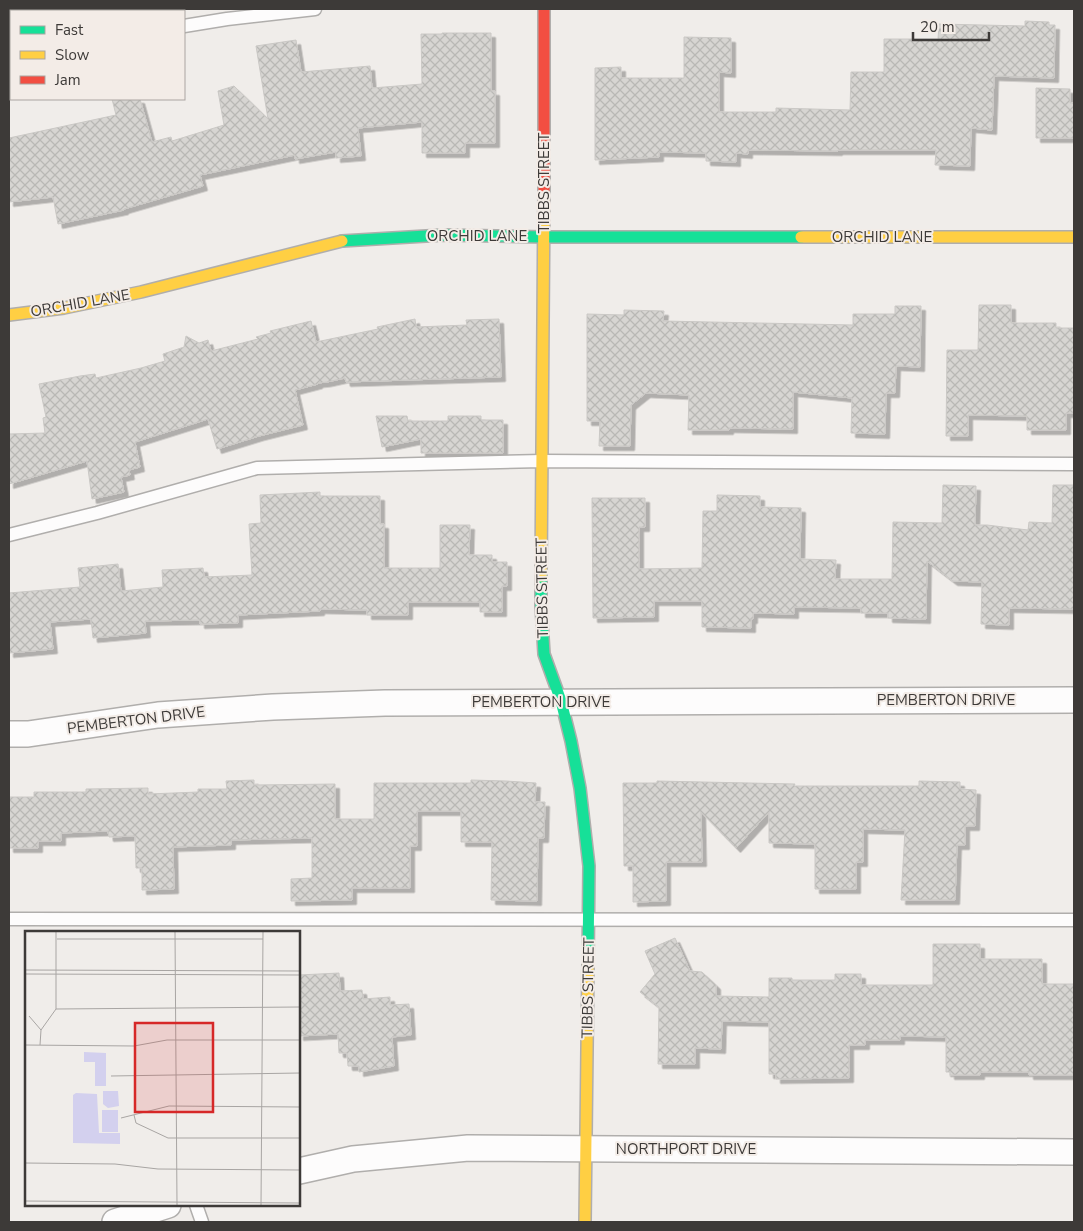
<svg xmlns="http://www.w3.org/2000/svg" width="1083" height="1231" font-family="'Nunito Sans',sans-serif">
<defs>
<pattern id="building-cross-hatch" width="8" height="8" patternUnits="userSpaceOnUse" patternTransform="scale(1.25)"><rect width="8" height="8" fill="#d7d5d2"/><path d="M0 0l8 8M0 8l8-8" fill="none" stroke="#b9b8b5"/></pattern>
<filter id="shadow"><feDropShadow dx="4.5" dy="4.5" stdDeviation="0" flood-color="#0004"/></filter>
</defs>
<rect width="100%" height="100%" fill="#f0edea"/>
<g fill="url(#building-cross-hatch)" stroke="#cac8c5" filter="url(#shadow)">
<polygon points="1025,21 1049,22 1049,25 1055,25 1054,78 994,76 992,130 971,128 970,166 935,165 936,150 838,150 838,151 748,150 748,154 736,153 736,162 706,161 706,153 659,152 659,157 595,160 595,68 621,67 621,78 684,78 684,37 731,38 731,73 719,72 719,112 776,112 776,108 850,110 851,72 884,72 884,39 938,39 939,24 1025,26"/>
<polygon points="442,33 491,33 491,91 495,91 495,143 465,143 465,153 422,153 422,122 358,128 361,156 336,158 336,152 295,159 295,155 200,175 203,186 124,209 124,210 58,224 53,197 9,202 9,138 116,115 112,99 140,99 152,142 171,137 172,141 224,125 218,91 234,86 268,119 256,46 296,40 301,72 370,66 372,88 422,84 421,34 442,34"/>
<polygon points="1036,88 1070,89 1070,103 1074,103 1074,138 1036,138"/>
<polygon points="979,305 1011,305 1011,323 1056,323 1056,328 1074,328 1074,413 1066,413 1066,430 1027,430 1027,416 968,415 968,436 946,436 947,350 978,350"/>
<polygon points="895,306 921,306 920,367 896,366 895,393 886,393 885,434 851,433 852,398 793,392 793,429 729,428 729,430 688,430 689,395 646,393 631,405 630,446 599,446 600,421 587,421 587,314 624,315 624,310 664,311 663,321 853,325 853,314 895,314"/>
<polygon points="415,319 416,327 467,325 466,320 499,319 501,377 346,382 345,378 327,382 318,383 318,384 295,390 303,425 259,436 217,449 208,419 135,442 140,467 129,470 130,475 121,477 124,492 92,499 87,461 9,484 9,434 45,433 43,418 46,417 39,384 80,376 95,374 96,378 141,368 165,361 163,354 184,347 186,336 199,343 208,340 211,351 258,339 256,337 271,333 270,331 311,321 316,342 378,329 377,327"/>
<polygon points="376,416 407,416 408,421 448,421 448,416 481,416 481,420 503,420 503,453 421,453 421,439 382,447"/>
<polygon points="943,485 976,486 975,525 987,525 1028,530 1029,522 1052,523 1053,485 1074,485 1074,609 1009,608 1009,625 981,624 982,582 953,581 927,561 926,619 888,618 888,613 861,613 861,608 794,607 794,614 753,613 753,619 751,619 751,628 702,627 702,601 654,601 654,617 593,618 592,498 645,498 645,527 639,527 639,569 702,568 703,511 717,511 717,495 760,496 760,507 801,508 800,559 836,560 835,579 892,579 893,522 942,523"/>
<polygon points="320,492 320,496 380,496 380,524 384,524 384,568 440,568 440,525 470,525 469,555 492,555 492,562 507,562 507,586 502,586 502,612 480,612 480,602 408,602 408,615 367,615 367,610 320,609 320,611 238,615 238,623 200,624 200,620 145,621 146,633 93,638 91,619 50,622 53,649 9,653 9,593 80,587 78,568 118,564 121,591 163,587 162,570 203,568 204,577 252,575 249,524 261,523 260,495"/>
<polygon points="254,780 254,785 335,784 335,819 374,819 374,783 471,783 471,780 506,781 536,783 535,802 545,802 544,838 538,838 537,901 491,900 492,842 461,842 461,811 417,811 417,846 410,846 410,888 352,888 352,900 291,901 291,879 312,878 312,838 231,840 231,845 173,847 174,889 142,890 142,868 136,868 135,836 109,837 108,831 61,833 61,841 38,841 38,848 9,848 9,797 34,797 34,792 86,792 86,789 148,788 148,794 198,792 198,789 227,789 226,781"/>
<polygon points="657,781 795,784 794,786 919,786 919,781 960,782 960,789 976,790 975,826 965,826 965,845 957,845 955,900 901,900 905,830 863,829 863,862 856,862 856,889 815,889 815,844 769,843 769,812 736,848 701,812 702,862 666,862 666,901 633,902 633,866 624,866 623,783 657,783"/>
<polygon points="675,938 690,971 702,972 716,985 716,996 769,997 769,978 792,978 792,980 835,980 835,974 861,974 861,985 933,985 933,944 980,944 980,959 1042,959 1042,984 1074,984 1074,1075 1029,1075 1029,1072 980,1072 980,1075 950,1075 950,1072 946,1072 946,1037 900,1036 900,1040 865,1040 865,1045 849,1045 849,1078 776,1079 776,1074 769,1074 769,1022 722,1021 721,1049 695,1048 695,1064 658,1064 659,1007 640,992 655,974 645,951"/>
<polygon points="339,973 340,991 362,990 363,999 390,997 390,1005 409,1004 411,1035 392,1037 394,1066 359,1072 359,1066 348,1066 347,1053 339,1053 338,1034 299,1036 299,975"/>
</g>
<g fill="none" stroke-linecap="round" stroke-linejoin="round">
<g stroke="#b0aeac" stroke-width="15">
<g id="lane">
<polyline points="184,26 227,19 315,9"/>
<polyline points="9,54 11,54"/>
<polyline points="9,535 97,513 257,468 542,461 1074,464"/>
<polyline points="9,919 1074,920"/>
<polyline points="196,1205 202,1222"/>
</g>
</g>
<g stroke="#b0aeac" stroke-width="28">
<g id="street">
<polyline points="9,734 28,734 158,715 273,707 385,703 1074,700"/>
<polyline points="299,1171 353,1159 468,1148 1074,1152"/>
<polyline points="115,1222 168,1205"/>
</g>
</g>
<g stroke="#b0aeac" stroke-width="14">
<g id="fast">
<polyline points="342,241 443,235 544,237 801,237"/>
<polyline points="541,576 541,605 544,654 561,701 571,741 580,788 589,866 588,963"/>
</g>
</g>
<g stroke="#b0aeac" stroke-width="14">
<g id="slow">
<polyline points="801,237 1074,237"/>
<polyline points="9,315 64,308 141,292 342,241"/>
<polyline points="541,576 544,194"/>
<polyline points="585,1222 588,963"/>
</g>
</g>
<g stroke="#b0aeac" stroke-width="14">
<polyline id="jam" points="544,9 544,194"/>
</g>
<use href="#lane" stroke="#fdfcfc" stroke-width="12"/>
<use href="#street" stroke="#fdfcfc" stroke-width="25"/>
<use href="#fast" stroke="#16e098" stroke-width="11"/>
<use href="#slow" stroke="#ffcf43" stroke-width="11"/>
<use href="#jam" stroke="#f24e42" stroke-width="11"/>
</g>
<g text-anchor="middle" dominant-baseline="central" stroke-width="4" stroke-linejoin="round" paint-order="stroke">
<g font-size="15" fill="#3d3a38" stroke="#f3ece7">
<text transform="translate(544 183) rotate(-90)">TIBBS STREET</text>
<text x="477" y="236">ORCHID LANE</text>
<text x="882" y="237">ORCHID LANE</text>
<text transform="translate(80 303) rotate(-10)">ORCHID LANE</text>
<text transform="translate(542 588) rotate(-91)">TIBBS STREET</text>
<text x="946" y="700">PEMBERTON DRIVE</text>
<text x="541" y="702">PEMBERTON DRIVE</text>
<text transform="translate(136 720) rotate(-7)">PEMBERTON DRIVE</text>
<text transform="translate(588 988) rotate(-89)">TIBBS STREET</text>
<text x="686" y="1149">NORTHPORT DRIVE</text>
</g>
</g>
<g transform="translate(25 931)">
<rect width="275" height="275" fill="#f0edea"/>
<path d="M59 121 81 122V155H70V131H59ZM78 160H93L94 175 83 177 78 173ZM51 162 72 163 74 202H95V213L48 212V164ZM77 179H93V201H77Z" fill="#d3d0ee"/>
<path fill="none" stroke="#a8a5a3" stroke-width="1" d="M150 1 152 274M32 8H238M0 39 275 40M0 43 275 44M31 78 275 76M4 85 16 99M0 114 109 115 142 109H275M15 114 16 99 31 78V1M86 145 275 142M109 184 111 192 143 207H275M96 187 144 175 275 176M0 232 90 233 133 238 275 239M0 270 275 272M236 274 238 1"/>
<path fill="#d62828" fill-opacity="0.15" stroke="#d62828" stroke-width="2.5" d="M110 92H188V181H110Z"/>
<rect width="275" height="275" fill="none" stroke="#3d3a38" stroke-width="2.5"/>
</g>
<rect width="1083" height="1231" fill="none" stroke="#3d3a38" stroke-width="20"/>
<rect x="10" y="10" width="175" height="90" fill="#f3ece7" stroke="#aaa5a1"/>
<rect x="20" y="26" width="25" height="8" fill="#16e098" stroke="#aaa5a1"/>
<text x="55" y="35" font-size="15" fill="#3d3a38">Fast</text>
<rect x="20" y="51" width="25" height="8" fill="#ffcf43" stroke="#aaa5a1"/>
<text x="55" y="60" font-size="15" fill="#3d3a38">Slow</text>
<rect x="20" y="76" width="25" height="8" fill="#f24e42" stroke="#aaa5a1"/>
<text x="55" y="85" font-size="15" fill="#3d3a38">Jam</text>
<path d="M913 32v8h76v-8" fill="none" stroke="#3d3a38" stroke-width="2.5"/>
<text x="920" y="32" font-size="15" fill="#3d3a38" stroke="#f3ece7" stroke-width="4" paint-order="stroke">20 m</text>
</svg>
